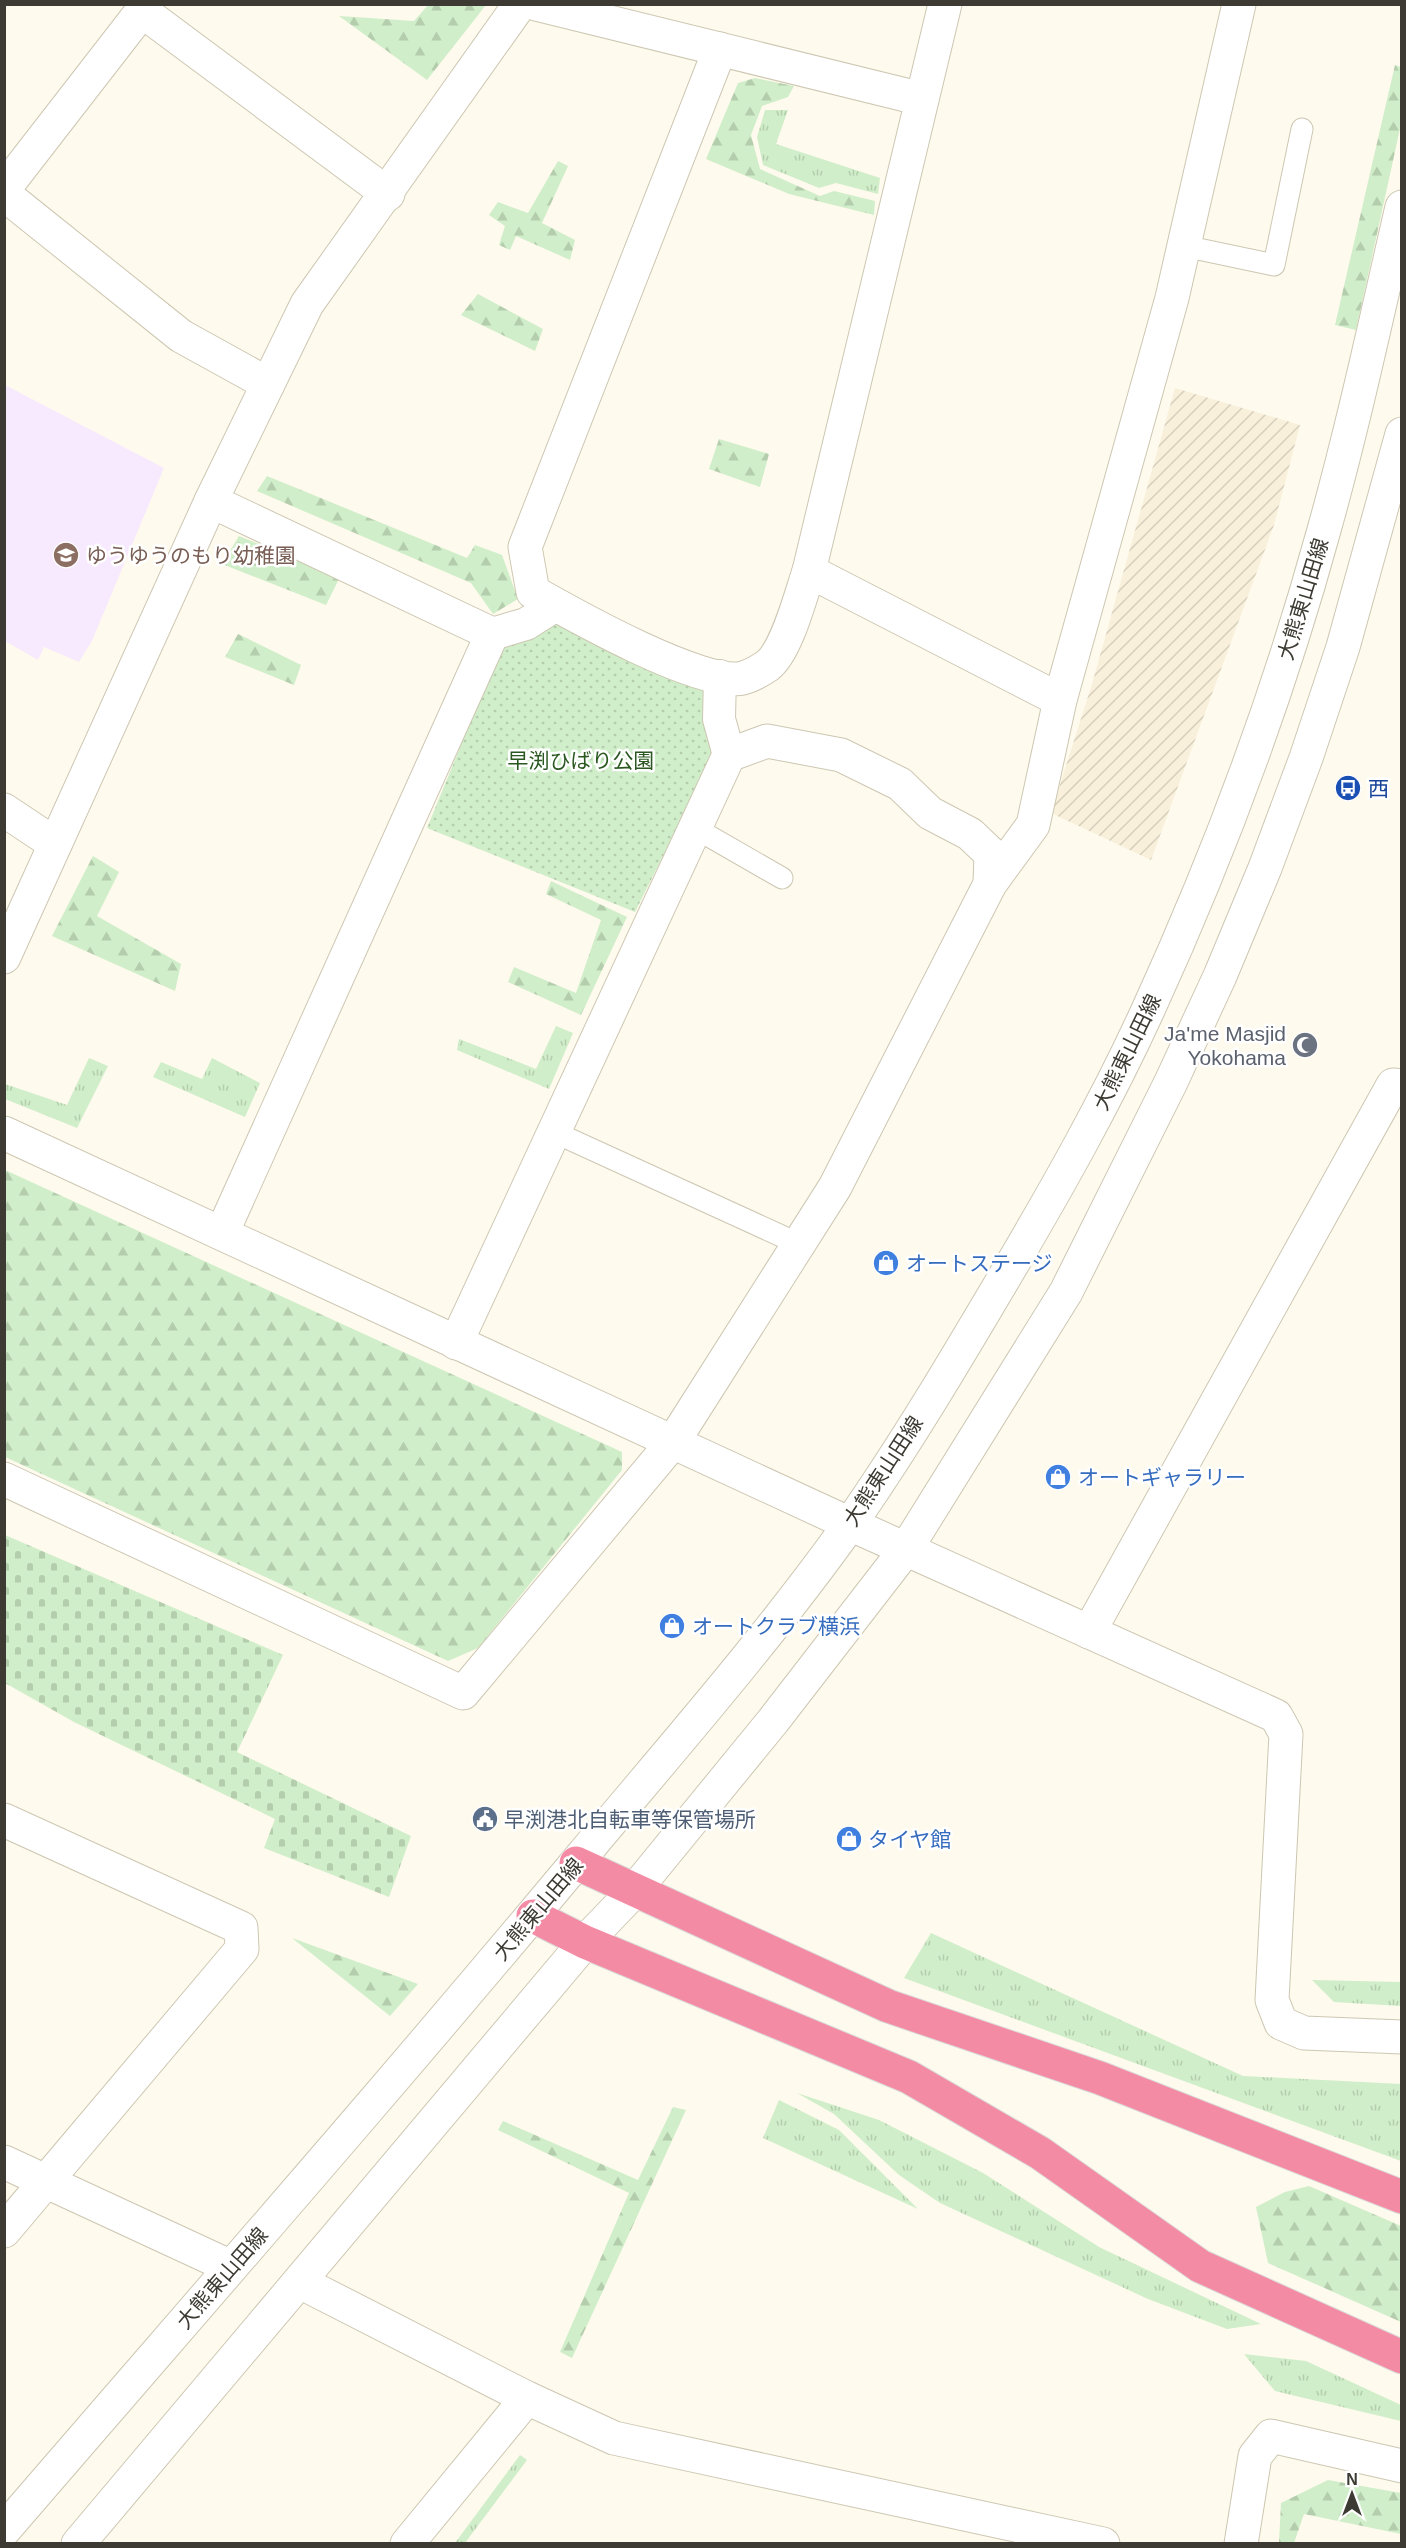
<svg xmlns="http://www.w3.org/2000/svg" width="1406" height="2548" font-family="Arial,'Noto Sans JP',sans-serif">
<defs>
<pattern id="industrial-furrows" width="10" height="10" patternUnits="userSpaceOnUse" patternTransform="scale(1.5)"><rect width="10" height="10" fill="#f8f0da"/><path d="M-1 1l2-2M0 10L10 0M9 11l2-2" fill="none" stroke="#d6cfbc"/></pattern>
<pattern id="grass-tufts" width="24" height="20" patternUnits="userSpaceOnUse" patternTransform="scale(1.5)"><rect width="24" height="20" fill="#d0eec9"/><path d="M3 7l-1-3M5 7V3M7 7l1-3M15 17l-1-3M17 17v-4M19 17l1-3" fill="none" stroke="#b4cdad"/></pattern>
<pattern id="forest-firs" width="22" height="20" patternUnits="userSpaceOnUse" patternTransform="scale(1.5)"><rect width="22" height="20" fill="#d0eec9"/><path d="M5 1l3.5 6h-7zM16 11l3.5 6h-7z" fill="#b4cdad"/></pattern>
<pattern id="cemetery-stones" width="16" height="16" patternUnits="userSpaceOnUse" patternTransform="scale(1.5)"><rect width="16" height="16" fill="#d0eec9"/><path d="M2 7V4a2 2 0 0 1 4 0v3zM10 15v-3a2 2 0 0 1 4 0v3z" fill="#b4cdad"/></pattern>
<pattern id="park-dots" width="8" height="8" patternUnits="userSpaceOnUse" patternTransform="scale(1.5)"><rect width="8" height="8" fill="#d0eec9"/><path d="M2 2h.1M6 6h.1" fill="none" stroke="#b4cdad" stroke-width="1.8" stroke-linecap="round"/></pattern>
</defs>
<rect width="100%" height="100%" fill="#fefaed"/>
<polygon fill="url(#industrial-furrows)" points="1175,388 1300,425 1274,525 1151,860 1051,813 1092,684"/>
<polygon fill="#f8eafe" points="5,385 164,468 92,641 79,662 44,647 38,660 5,641"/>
<g fill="url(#grass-tufts)">
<polygon points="765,110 788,110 776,144 880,178 878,194 836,183 819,188 763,165 757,137"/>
<polygon points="556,1026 573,1033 549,1089 457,1050 459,1039 536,1069"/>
<polygon points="89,1058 108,1066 77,1128 5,1099 5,1084 67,1105"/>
<polygon points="212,1058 260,1083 245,1117 153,1077 161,1062 202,1079"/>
<polygon points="931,1933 1243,2076 1401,2084 1401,2161 904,1978"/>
<polygon points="1312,1980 1401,1982 1401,2006 1334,2002"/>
<polygon points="797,2093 879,2120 983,2173 1099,2247 1261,2324 1227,2329 1148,2299 940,2203 899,2175 834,2114"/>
<polygon points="779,2100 839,2130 918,2209 763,2138"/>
<polygon points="1244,2354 1306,2361 1401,2405 1401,2421 1275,2391"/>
<polygon points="520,2455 527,2460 465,2543 455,2543"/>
</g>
<g fill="url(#forest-firs)">
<polygon points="429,4 486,5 427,80 339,16 414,21"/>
<polygon points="1395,65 1401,67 1401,124 1356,330 1335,325"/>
<polygon points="755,78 794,86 788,97 762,106 751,135 760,169 820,196 834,191 875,201 874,215 789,194 706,159 738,83"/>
<polygon points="558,161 568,166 542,223 575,240 570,260 516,236 510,250 499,245 505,226 489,215 498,202 528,213"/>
<polygon points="478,294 543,329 535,351 461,315"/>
<polygon points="719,439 769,454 760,487 709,469"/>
<polygon points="267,476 467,558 475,545 502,555 518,599 493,614 471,583 257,491"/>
<polygon points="239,536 340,577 326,605 222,564"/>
<polygon points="238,634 301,665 294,685 225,657"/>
<polygon points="93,856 119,872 97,916 181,964 175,991 52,936"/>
<polygon points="551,881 627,917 581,1015 508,982 514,967 576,993 601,920 546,894"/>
<polygon points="5,1170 622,1452 622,1470 478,1648 448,1661 5,1457"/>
<polygon points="292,1938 418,1984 390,2016"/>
<polygon points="673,2107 686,2110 572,2358 560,2352 629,2193 498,2130 503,2121 638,2180"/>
<polygon points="1309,2186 1401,2226 1401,2322 1268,2263 1256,2207 1285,2192"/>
<polygon points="1328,2480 1401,2493 1401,2534 1304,2514 1294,2543 1279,2543 1281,2503"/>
</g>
<polygon fill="url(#cemetery-stones)" points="5,1535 283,1655 237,1752 411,1836 389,1897 264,1848 275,1819 74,1722 5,1683"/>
<polygon fill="url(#park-dots)" points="556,619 703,684 714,754 635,912 427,828 502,645"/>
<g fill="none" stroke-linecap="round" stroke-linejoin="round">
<g stroke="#cdc7b2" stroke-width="23">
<g id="service">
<polyline points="1184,246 1274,265 1302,129"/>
<polyline points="695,828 782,878"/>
<polyline points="554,1132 799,1244"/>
</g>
</g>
<g stroke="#cdc7b2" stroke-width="34">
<g id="pedestrian">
<polyline points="492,634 526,624 556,605"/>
<polyline points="720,676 719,719 729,755"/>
</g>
</g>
<g stroke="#cdc7b2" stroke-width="35">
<g id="minor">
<polyline points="536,4 922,99"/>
<path d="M720 49 525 547 533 592C572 614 703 688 743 678 750 676 761 670 767 666 787 651 801 594 809 571L945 4"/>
<polyline points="4,189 142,11 388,194"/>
<polyline points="4,194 181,336 268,384"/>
<polyline points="211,501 492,634 222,1233"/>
<polyline points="809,571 1060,700"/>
<polyline points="4,810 55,844"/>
<polyline points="456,1343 729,755 767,741 841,755 900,784 930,813 970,834 991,854 990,884"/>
<polyline points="4,1479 463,1693 673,1442 835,1187 990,884 1033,825 1060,700 1172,298 1239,4"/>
<polyline points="1089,1632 1393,1085 1402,1086"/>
<polyline points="4,1820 241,1928 242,1949 4,2231"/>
<polyline points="4,2162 231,2267"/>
<polyline points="407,2544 527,2398"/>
</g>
</g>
<g stroke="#cdc7b2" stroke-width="35">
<g id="tertiary">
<polyline points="4,957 211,501 307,304 520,4"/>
<polyline points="4,1133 850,1524 1276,1716 1286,1734 1272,2000 1281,2023 1304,2033 1402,2037"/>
<polyline points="300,2282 527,2398 614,2438 1103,2544"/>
<path d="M4 2530C197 2306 392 2084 581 1857 672 1748 767 1640 850 1524 905 1445 955 1361 1004 1278 1056 1190 1106 1102 1148 1010 1219 855 1279 694 1324 530 1354 423 1377 315 1402 207"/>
<polyline points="78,2544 585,1942 634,1891 773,1721 906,1549 1066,1292 1171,1082 1220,976 1265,868 1306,758 1343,647 1402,434"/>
<polyline points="1241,2544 1255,2456 1271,2436 1402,2466"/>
</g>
</g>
<g stroke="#dcdcda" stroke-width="35">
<g id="motorway">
<polyline points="576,1863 888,2006 1100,2078 1402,2197"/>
<polyline points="533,1916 585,1942 909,2077 1040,2153 1200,2266 1402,2357"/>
</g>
</g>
<use href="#service" stroke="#fff" stroke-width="21"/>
<use href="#pedestrian" stroke="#fff" stroke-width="32"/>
<use href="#minor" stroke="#fff" stroke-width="33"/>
<use href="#tertiary" stroke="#fff" stroke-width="33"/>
<use href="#motorway" stroke="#f48ba5" stroke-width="33"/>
</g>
<defs>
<g id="school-disc" transform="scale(1.35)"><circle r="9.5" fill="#8d6e63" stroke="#fff"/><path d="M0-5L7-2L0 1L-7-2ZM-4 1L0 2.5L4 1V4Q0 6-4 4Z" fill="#fff"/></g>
<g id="bus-disc" transform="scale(1.35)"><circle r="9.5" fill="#1a4fb4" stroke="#fff"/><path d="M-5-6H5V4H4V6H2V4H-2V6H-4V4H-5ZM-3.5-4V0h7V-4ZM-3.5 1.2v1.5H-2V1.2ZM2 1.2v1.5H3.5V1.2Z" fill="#fff"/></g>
<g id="mosque-disc" transform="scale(1.35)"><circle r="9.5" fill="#6b7280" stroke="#fff"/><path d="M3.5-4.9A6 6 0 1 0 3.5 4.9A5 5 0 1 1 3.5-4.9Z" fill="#fff"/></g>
<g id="shop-disc" transform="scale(1.35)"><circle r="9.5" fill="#3f7fe0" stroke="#fff"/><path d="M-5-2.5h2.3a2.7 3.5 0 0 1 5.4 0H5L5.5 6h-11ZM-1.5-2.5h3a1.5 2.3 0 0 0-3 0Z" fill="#fff"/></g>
<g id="civic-disc" transform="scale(1.35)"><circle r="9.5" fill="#5c6f8a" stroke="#fff"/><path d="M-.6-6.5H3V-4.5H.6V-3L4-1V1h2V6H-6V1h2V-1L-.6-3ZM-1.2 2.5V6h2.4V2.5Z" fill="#fff"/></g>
</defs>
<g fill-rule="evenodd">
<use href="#school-disc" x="66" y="555"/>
<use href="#bus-disc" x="1348" y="788"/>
<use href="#mosque-disc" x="1305" y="1045"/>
<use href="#shop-disc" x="886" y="1263"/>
<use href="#shop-disc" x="1058" y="1477"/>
<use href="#shop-disc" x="672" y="1626"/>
<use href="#civic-disc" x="485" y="1819"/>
<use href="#shop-disc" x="849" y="1839"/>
</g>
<g text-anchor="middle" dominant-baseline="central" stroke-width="5" stroke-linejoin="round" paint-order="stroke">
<g font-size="21" fill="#785e54" stroke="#fff" text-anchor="start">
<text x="86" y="555">ゆうゆうのもり幼稚園</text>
</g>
<g font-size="21" fill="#3c3a32" stroke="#fff">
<text transform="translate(1303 599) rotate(-73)">大熊東山田線</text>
<text transform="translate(1127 1052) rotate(-64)">大熊東山田線</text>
<text transform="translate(883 1471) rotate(-57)">大熊東山田線</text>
<text transform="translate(538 1909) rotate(-50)">大熊東山田線</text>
<text transform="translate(222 2278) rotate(-49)">大熊東山田線</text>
</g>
<g font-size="21" fill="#2a5820" stroke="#fff">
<text x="581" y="760">早渕ひばり公園</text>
</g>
<g font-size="21" fill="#164399" stroke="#fff" text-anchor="start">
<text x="1368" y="788">西</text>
</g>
<g font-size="21" fill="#5b616d" stroke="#fff" text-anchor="end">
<text x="1286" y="1033">Ja'me Masjid<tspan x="1286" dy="24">Yokohama</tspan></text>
</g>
<g font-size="21" fill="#366cbe" stroke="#fff" text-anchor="start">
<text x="906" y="1263">オートステージ</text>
<text x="1078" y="1477">オートギャラリー</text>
<text x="692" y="1626">オートクラブ横浜</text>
<text x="868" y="1839">タイヤ館</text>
</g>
<g font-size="21" fill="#4e5e75" stroke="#fff" text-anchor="start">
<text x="504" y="1819">早渕港北自転車等保管場所</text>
</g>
</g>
<rect width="1406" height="2548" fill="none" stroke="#3c3a32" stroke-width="12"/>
<g transform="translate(1352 2494)" stroke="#ffffff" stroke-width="4.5" paint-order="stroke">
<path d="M0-4.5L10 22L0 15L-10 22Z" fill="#3c3a32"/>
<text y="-9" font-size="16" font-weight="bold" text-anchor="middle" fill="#3c3a32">N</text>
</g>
</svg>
